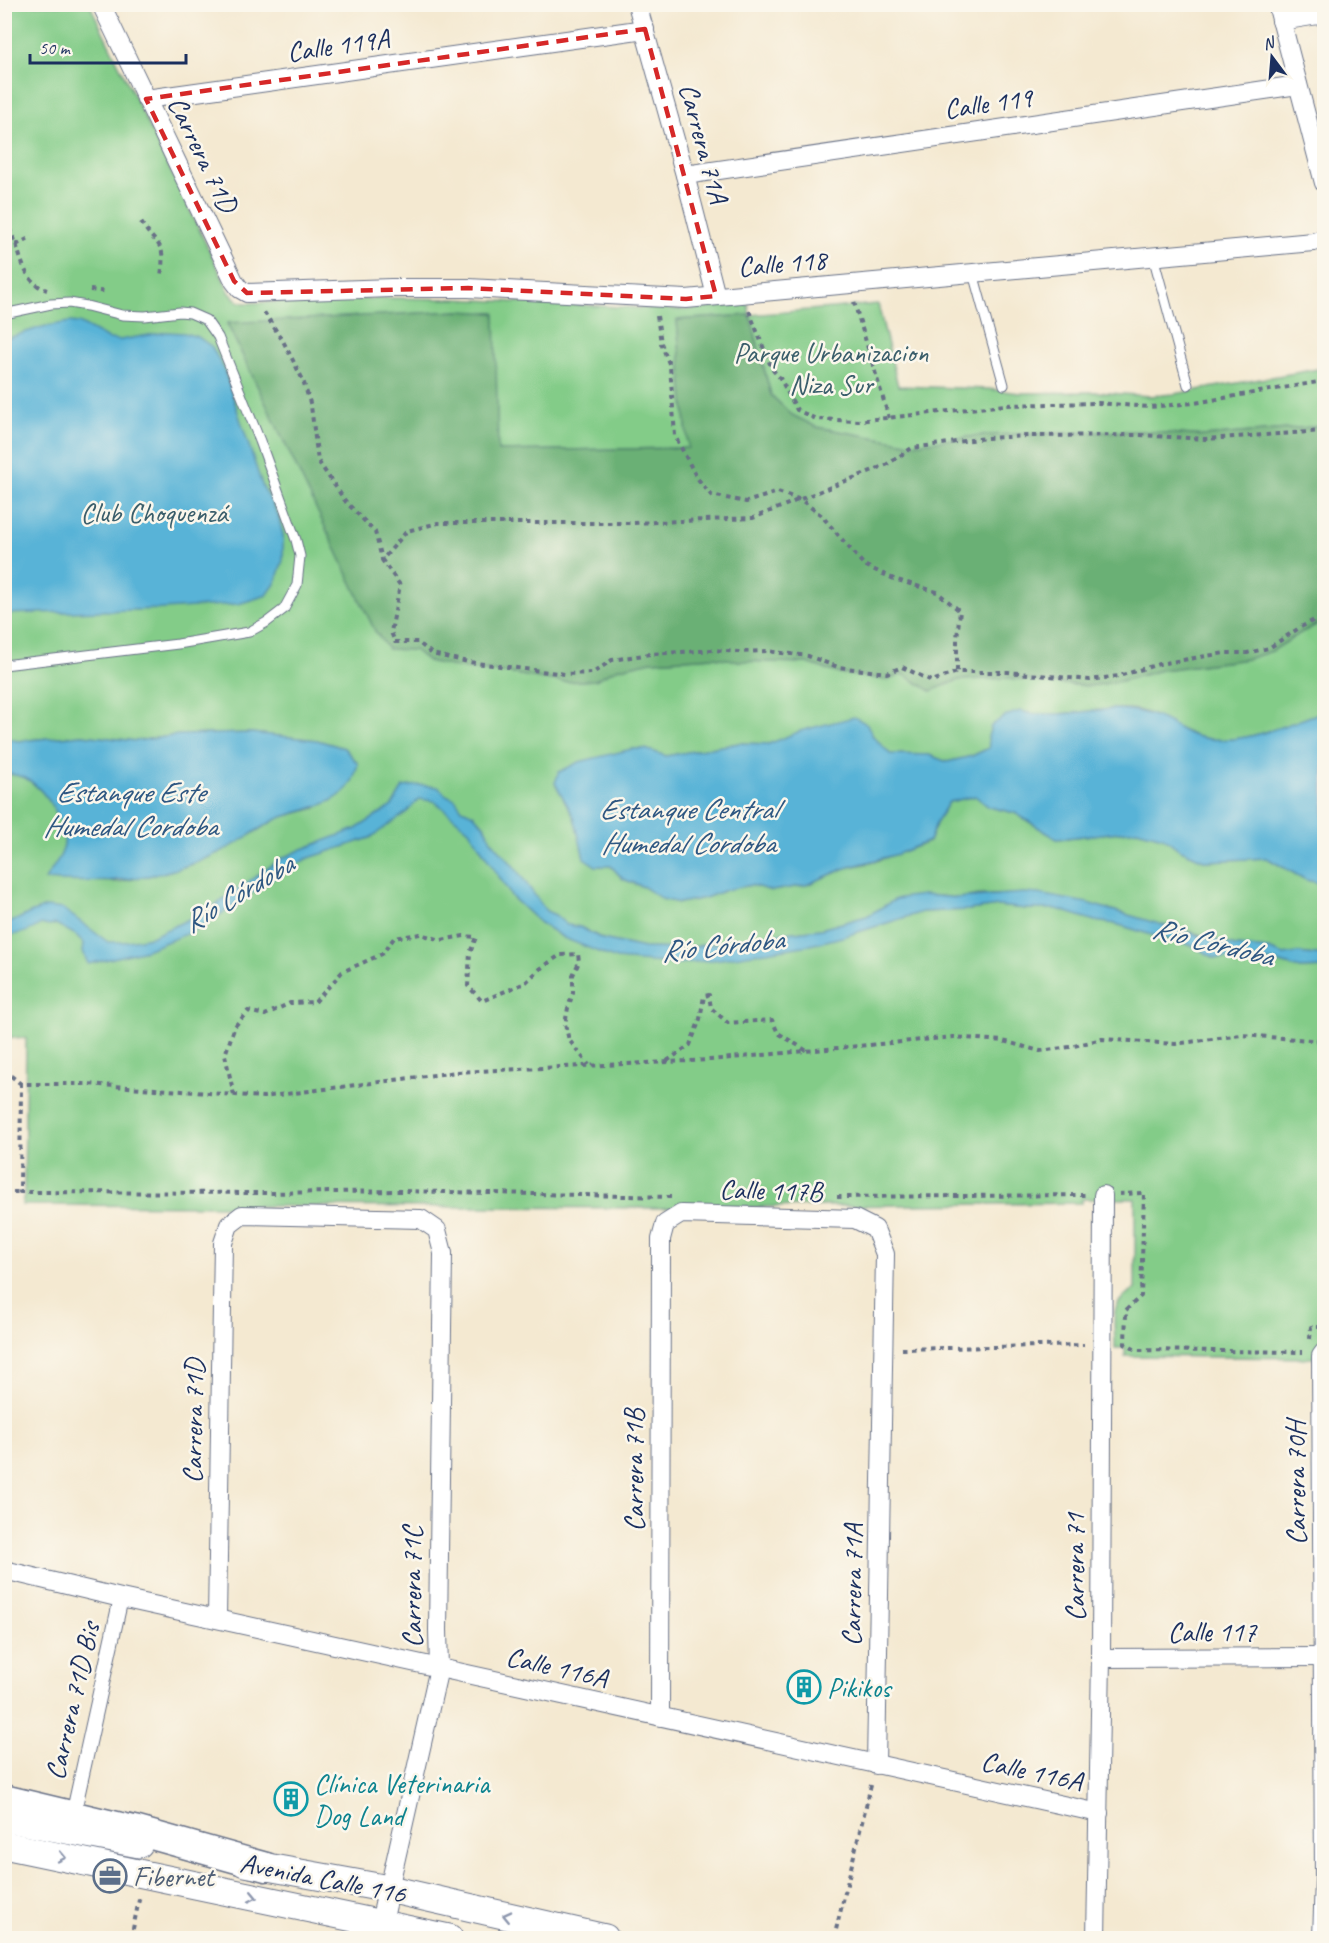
<svg xmlns="http://www.w3.org/2000/svg" width="1329" height="1943" font-family="Caveat,sans-serif">
<rect width="100%" height="100%" fill="#fbf7ec"/>
<filter id="ink" filterUnits="userSpaceOnUse"><feTurbulence type="fractalNoise" baseFrequency=".0167" numOctaves="2"/><feDisplacementMap in="SourceGraphic" scale="12" xChannelSelector="R" yChannelSelector="G"/><feConvolveMatrix kernelMatrix="1 2 1 2 8 2 1 2 1" color-interpolation-filters="sRGB"/></filter>
<filter id="wash" filterUnits="userSpaceOnUse"><feTurbulence type="fractalNoise" baseFrequency=".008" numOctaves="4" result="noise"/><feDisplacementMap in="SourceGraphic" scale="24" xChannelSelector="R" yChannelSelector="G"/><feGaussianBlur stdDeviation="1.35" result="paint"/><feColorMatrix in="noise" values="0 0 0 0 0 0 0 0 0 0 0 0 0 0 0 0 0 1.4 0 .05"/><feComposite in="paint" operator="in"/></filter>
<g filter="url(#wash)">
<rect width="100%" height="100%" fill="#f4e9d1"/>
<path fill="#83cc88" stroke="#4f7e73" stroke-width="1.5" d="M5 5H90L230 293 238 301 245 303 392 298 456 299 683 310 748 304 750 315 878 304 898 386 988 389 1020 393 1096 392 1149 396 1174 394 1324 368V426L1205 436 1140 431 985 435 912 444 816 427 792 415 771 395 750 315 677 320 688 448 498 451 459 311 227 324 388 649 414 650 428 661 465 669 502 672 564 682 595 680 616 669 651 661 714 657 740 661 807 663 837 673 888 680 903 673 931 691 958 680 1009 678 1050 683 1090 686 1121 681 1161 670 1247 659 1272 651 1302 632 1324 621V713L1317 714C1281 727 1232 750 1193 735 1172 727 1153 711 1130 709 1093 707 1057 720 1020 711L989 748 972 756 947 762 929 755 890 754 872 735 867 724 769 744 739 743 666 756 645 749H632L555 783 574 817 596 866H611L623 879 644 887 662 899 679 903 705 898 726 890 751 885 772 891 806 885 846 868 874 862 929 842 937 821 949 802 976 796 989 807 1015 813 1057 839 1137 830 1163 837 1179 849 1206 861 1267 858 1306 880 1324 884V956L1298 953 1284 955 1268 949 1235 946 1192 932 1169 928 1109 909 1038 894 980 895 958 898 940 896 887 906 867 916 821 929 769 935 735 943 706 944 688 949 644 948 603 939 580 927 567 925 555 915 546 911 510 863 505 885 512 897 540 923 564 938 695 962 748 954 858 932 922 912 968 910 998 906 1027 909 1057 908 1095 921 1116 924 1162 938 1179 941 1195 947 1215 958H1246L1281 963 1301 969 1324 968V1338L1316 1350 1315 1358 1125 1356V1348H1115C1115 1320 1107 1304 1135 1289V1199H1082V1203L673 1208 22 1205 24 1194 26 1038 4 1037 5 773C12 775 21 775 27 779 46 790 72 829 63 852 59 862 50 870 45 880L119 882 162 873 196 863 230 847 278 818 316 808 358 764 344 748 317 740 251 733 179 735 136 741 82 735 17 741 5 738Z"/>
<polygon fill="#6ab074" stroke="#427069" stroke-width="1.5" points="459,311 495,313 498,451 688,448 677,320 750,315 771,395 792,415 816,427 912,444 985,435 1140,431 1205,436 1324,426 1324,621 1302,632 1272,651 1247,659 1161,670 1121,681 1090,686 1050,683 1009,678 958,680 931,691 903,674 888,680 837,673 807,663 740,661 714,657 651,661 616,669 595,680 564,682 502,672 465,669 428,661 414,650 388,649 375,631 227,323"/>
<g fill="#59b3d7" stroke="#3a719a" stroke-width="1.5">
<polygon points="69,322 79,323 108,339 120,340 167,332 184,333 198,337 212,347 224,370 262,485 278,515 283,535 283,560 275,584 267,595 238,604 163,609 5,614 5,339 42,327"/>
<path d="M1112 709C1130 709 1146 712 1162 719 1173 724 1184 733 1195 736 1237 748 1279 727 1317 714L1324 713V884L1306 880 1267 858 1206 861 1179 849 1163 837 1137 830 1057 839 1015 813 989 807 975 796 949 802 937 821 929 841 898 854 846 868 806 885 772 891 751 885 726 890 705 898 679 903 662 899 644 887 623 879 611 866H596L584 858 574 817 555 783 559 772 579 762 632 749H645L666 756 739 743 769 744 800 731 854 717 867 724 872 735 890 754 929 755 947 762 972 756 989 748 988 737 991 726 1005 716 1020 711 1033 714H1061Z"/>
<path d="M251 733 317 740 344 748 358 764C356 769 355 776 352 781 340 806 303 809 280 818 262 825 246 839 228 848 168 879 112 885 45 880 50 871 58 862 62 852 72 829 46 790 27 779 21 775 12 775 5 773V738L18 741 82 735 136 741 179 735Z"/>
<path d="M420 785 438 787 446 795 455 799 462 809 473 814 484 825 491 840 516 869 546 911 555 915 567 925 580 927 602 939 644 948 688 949 706 944 735 943 769 935 821 929 867 916 896 899 907 897 923 895 958 898 1024 893 1038 894 1087 903 1235 946 1268 949 1284 955 1298 953 1324 956V968L1301 969 1281 963 1246 958H1215L1195 947 1179 941 1162 938 1116 924 1095 921 1057 909H1027L998 906 968 910 922 912 842 937 810 945 721 959 675 964 616 959 564 938 540 923 512 897 469 830 434 801 419 799 407 812 370 838 306 859 265 883 236 905 191 932 146 950 88 964 83 951 84 943 76 935 56 924 49 926 41 924C30 932 18 935 5 935V922H12L30 913 46 907 63 909 108 942H123L151 937 208 910 281 859 300 850 356 829 392 806 403 787Z"/>
</g>
</g>
<g filter="url(#ink)">
<g fill="none" stroke-linecap="round" stroke-linejoin="round">
<g stroke="#677086" stroke-width="11">
<g id="service">
<polyline points="1153,256 1188,385"/>
<polyline points="973,273 1004,385"/>
<polyline points="4,314 51,304 69,303 87,306 122,315 145,316 180,312 190,313 206,320 218,337 260,441 296,540 300,556 297,585 284,609 267,622 249,632 178,644 4,665"/>
<polyline points="950,1938 950,1937"/>
</g>
</g>
<g stroke="#677086" stroke-width="16">
<polyline id="pedestrian" points="73,1815 121,1598"/>
</g>
<g stroke="#677086" stroke-width="20">
<g id="minor">
<polyline points="101,4 234,281 240,289 247,293 391,288 468,288 686,299 1313,242 1324,239"/>
<polyline points="637,4 685,175 716,296"/>
<polyline points="1277,4 1324,183"/>
<polyline points="1281,21 1324,14"/>
<polyline points="146,99 645,29"/>
<polyline points="685,175 1298,85"/>
<polyline points="4,1570 121,1598 1099,1813"/>
<polyline points="217,1619 223,1243 229,1225 242,1215 421,1219 437,1230 443,1253 438,1630 439,1668 389,1889"/>
<polyline points="1101,1658 1324,1657"/>
<polyline points="660,1717 661,1239 665,1224 681,1214 855,1219 875,1229 885,1254 876,1765"/>
<polyline points="1096,1938 1101,1658 1103,1195"/>
<polyline points="1322,1938 1324,1878 1321,1356 1324,1352"/>
</g>
</g>
<g stroke="#677086" stroke-width="23">
<polyline id="tertiary" points="378,1938 389,1889"/>
</g>
<g stroke="#677086" stroke-width="29">
<g id="primary">
<polyline points="4,1818 139,1844"/>
<polyline points="4,1845 449,1938"/>
<polyline points="245,1863 389,1889 605,1938"/>
</g>
</g>
<g stroke="#677086" stroke-width="31">
<polyline id="trunk" points="4,1799 134,1830 266,1867"/>
</g>
<g stroke="#677086" stroke-width="4" stroke-dasharray="4.5 4.5" stroke-linecap="butt">
<path d="M4 221C7 227 12 232 14 238 21 257 24 283 47 290"/>
<path d="M141 222C158 250 166 239 161 276"/>
<polyline points="16,245 31,237"/>
<polyline points="90,290 107,292"/>
<polyline points="854,302 889,418"/>
<polyline points="749,311 772,369 780,378 797,410 816,419 858,421 1005,405 1098,403 1149,407 1194,403 1324,381"/>
<polyline points="264,312 283,341 303,380 311,406 318,461 346,502 375,532 382,559"/>
<polyline points="657,316 661,343 670,366 675,436 697,478 711,495 746,502 778,492 801,500 821,515 864,565 894,579 937,592 960,611 957,638 957,672"/>
<polyline points="1324,431 1205,439 1139,435 1028,436 986,438 912,448 886,465 753,518 633,523 438,523 407,531 382,560 400,585 391,632 395,642 418,642 432,654 468,662 565,674 593,673 612,660 650,654 714,650 738,652 766,651 808,656 838,667 887,673 902,667 932,681 957,672 1008,672 1090,680 1119,676 1159,664 1225,653 1247,653 1269,648 1299,628 1324,615"/>
<polyline points="667,1061 690,1045 700,1019 704,996 709,995 711,1008 728,1023 772,1020 778,1033 807,1051"/>
<polyline points="4,1070 21,1084"/>
<polyline points="234,1095 225,1055 235,1026 248,1011 265,1015 290,1003 315,1002 342,972 382,954 394,938 420,934 441,940 464,936 476,937 470,953 468,986 482,1001 525,983 540,969 560,955 578,954 579,962 573,975 573,993 568,1008 565,1024 569,1040 589,1065"/>
<polyline points="4,1192 20,1192"/>
<polyline points="1119,1194 1144,1193 1141,1296 1126,1310 1125,1344 1136,1350 1303,1352"/>
<polyline points="671,1197 400,1191 268,1193 20,1192 21,1084 88,1084 263,1097 457,1072 710,1060 954,1037 1003,1041 1040,1051 1070,1047 1102,1039 1175,1044 1241,1035 1324,1041"/>
<polyline points="837,1197 1085,1195"/>
<polyline points="1310,1339 1311,1327 1324,1327"/>
<polyline points="902,1349 1084,1345"/>
<polyline points="131,1938 140,1895"/>
<polyline points="834,1938 872,1781"/>
</g>
<use href="#service" stroke="#fff" stroke-width="9"/>
<use href="#pedestrian" stroke="#fff" stroke-width="14"/>
<use href="#minor" stroke="#fff" stroke-width="18"/>
<use href="#tertiary" stroke="#fff" stroke-width="21"/>
<use href="#primary" stroke="#fff" stroke-width="27"/>
<use href="#trunk" stroke="#fff" stroke-width="28"/>
</g>
<defs><path id="oneway-chevron" d="M-2-3.5L2.5 0L-2 3.5" fill="none" stroke-width="1.6" stroke-linecap="round" stroke-linejoin="round" transform="scale(1.5)"/></defs>
<g stroke="#8d97ae">
<use href="#oneway-chevron" transform="translate(62 1857) rotate(12)"/>
<use href="#oneway-chevron" transform="translate(253 1897) rotate(12)"/>
<use href="#oneway-chevron" transform="translate(507 1916) rotate(-167)"/>
</g>
</g>
<path fill="none" stroke="#d62828" stroke-width="4.5" stroke-dasharray="12 8" stroke-linejoin="round" d="M645 29 716 296 686 299 468 288 247 293 234 281 146 99Z"/>
<defs>
<g id="building-ring" transform="scale(1.725)"><circle r="9.5" fill="#fbf7ec" stroke="#0f9aa8" stroke-width="1.5"/><path d="M-4-6H4V6H1V3H-1V6H-4ZM-2.5-4.3h1.7v1.8h-1.7ZM.8-4.3h1.7v1.8H.8ZM-2.5-1h1.7V.8h-1.7ZM.8-1h1.7V.8H.8Z" fill="#0f9aa8"/></g>
<g id="office-ring" transform="scale(1.725)"><circle r="9.5" fill="#fbf7ec" stroke="#5c6f8a" stroke-width="1.5"/><path d="M-6-3h4V-5.5h4V-3h4V5H-6ZM-1-4.5V-3h2v-1.5ZM-6 0V1H6V0Z" fill="#5c6f8a"/></g>
</defs>
<g fill-rule="evenodd">
<use href="#building-ring" x="804" y="1687"/>
<use href="#building-ring" x="291" y="1799"/>
<use href="#office-ring" x="110" y="1876"/>
</g>
<g text-anchor="middle" dominant-baseline="central" stroke-width="5" stroke-linejoin="round" paint-order="stroke">
<g font-size="28" fill="#1b2f5e" stroke="#fbf7ec">
<text transform="translate(338 45) rotate(-8)">Calle 119A</text>
<text transform="translate(988 103) rotate(-8)">Calle 119</text>
<text transform="translate(704 143) rotate(75)">Carrera 71A</text>
<text transform="translate(203 154) rotate(64)">Carrera 71D</text>
<text transform="translate(782 263) rotate(-5)">Calle 118</text>
<text transform="translate(771 1190) rotate(1)">Calle 117B</text>
<text transform="translate(193 1421) rotate(-89)">Carrera 71D</text>
<text transform="translate(633 1470) rotate(-90)">Carrera 71B</text>
<text transform="translate(1295 1483) rotate(-90)">Carrera 70H</text>
<text transform="translate(1074 1567) rotate(-90)">Carrera 71</text>
<text transform="translate(852 1585) rotate(-89)">Carrera 71A</text>
<text transform="translate(411 1587) rotate(-90)">Carrera 71C</text>
<text x="1212" y="1631">Calle 117</text>
<text transform="translate(557 1667) rotate(13)">Calle 116A</text>
<text transform="translate(72 1701) rotate(-77)">Carrera 71D Bis</text>
<text transform="translate(1032 1771) rotate(12)">Calle 116A</text>
<text transform="translate(323 1878) rotate(11)">Avenida Calle 116</text>
</g>
<g font-size="28" fill="#3a5e6b" stroke="#fbf7ec">
<text x="831" y="352">Parque Urbanizacion<tspan x="831" dy="32">Niza Sur</tspan></text>
<text x="154" y="512">Club Choquenzá</text>
</g>
<g font-size="28" fill="#0d838f" stroke="#fbf7ec" text-anchor="start">
<text x="827" y="1687">Pikikos</text>
<text x="314" y="1783">Clínica Veterinaria<tspan x="314" dy="32">Dog Land</tspan></text>
</g>
<g font-size="28" fill="#4e5e75" stroke="#fbf7ec" text-anchor="start">
<text x="133" y="1876">Fibernet</text>
</g>
<g font-size="30" font-style="italic" fill="#2e5782" stroke="#fbf7ec">
<text x="130" y="792">Estanque Este<tspan x="130" dy="34">Humedal Cordoba</tspan></text>
<text x="688" y="809">Estanque Central<tspan x="688" dy="34">Humedal Cordoba</tspan></text>
<text transform="translate(238 893) rotate(-31)">Río Córdoba</text>
<text transform="translate(1213 942) rotate(14)">Río Córdoba</text>
<text transform="translate(722 945) rotate(-6)">Río Córdoba</text>
</g>
</g>
<rect width="1329" height="1943" fill="none" stroke="#fbf7ec" stroke-width="24"/>
<g transform="translate(1272 57) rotate(344)" stroke="#fbf7ec" stroke-width="4.5" paint-order="stroke">
<path d="M0-4.5L10 22L0 15L-10 22Z" fill="#1b2f5e"/>
<text y="-9" font-size="16" font-weight="bold" text-anchor="middle" fill="#1b2f5e">N</text>
</g>
<path d="M30 54v9h156v-9" fill="none" stroke="#1b2f5e" stroke-width="3"/>
<text x="39" y="54" font-size="18" fill="#1b2f5e" stroke="#fbf7ec" stroke-width="4.5" paint-order="stroke">50 m</text>
</svg>
